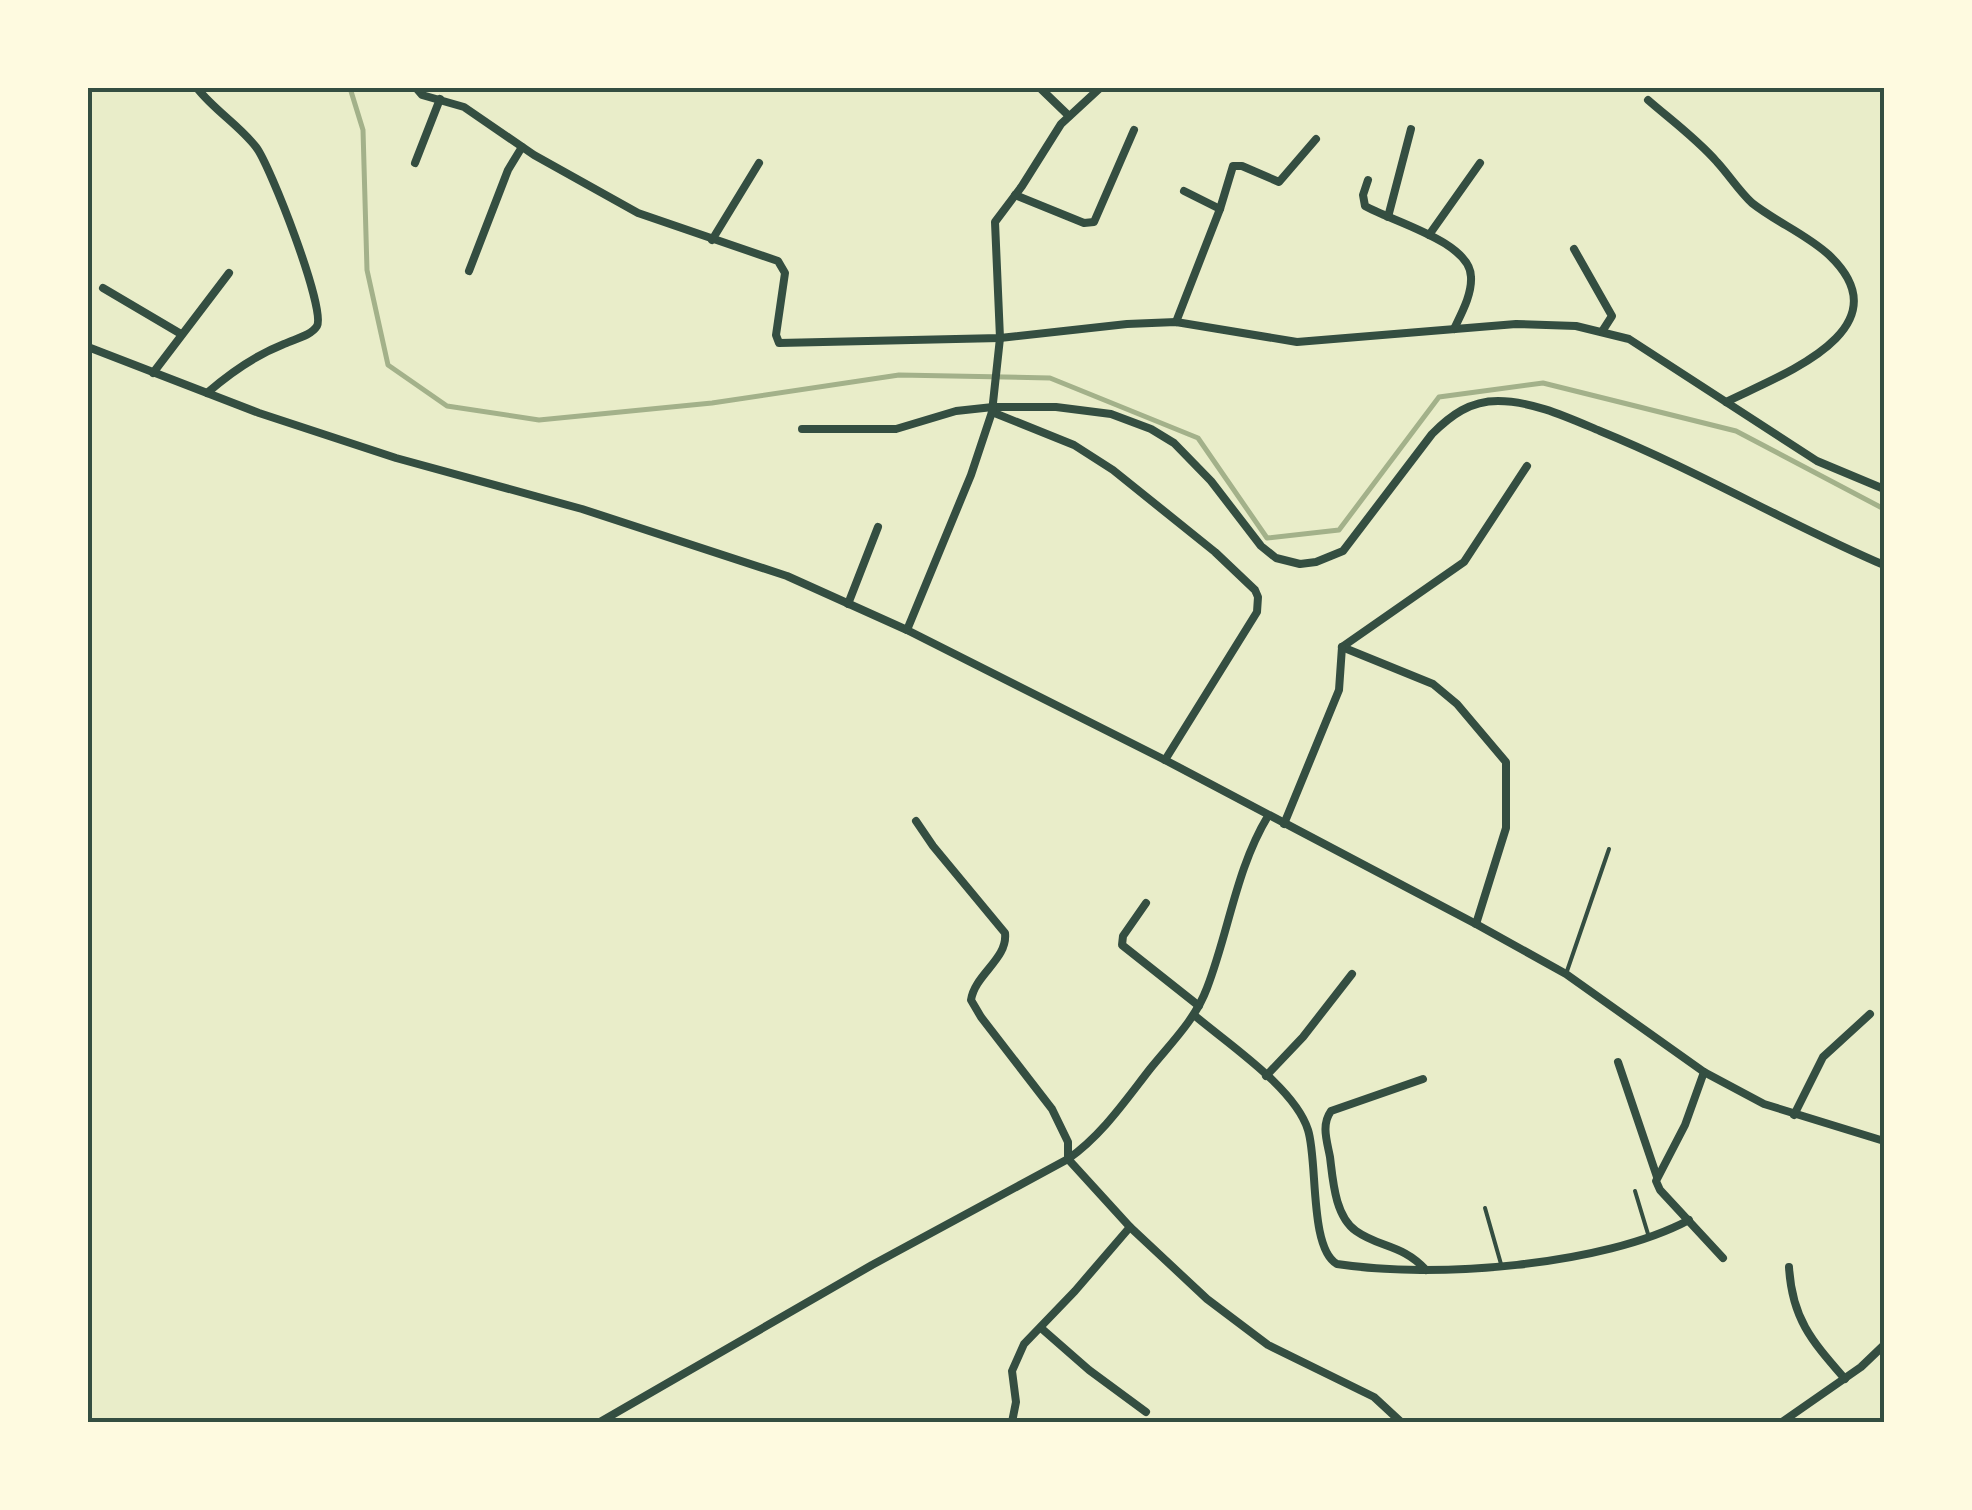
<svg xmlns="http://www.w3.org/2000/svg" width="1972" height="1510" font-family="Overpass,sans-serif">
<rect width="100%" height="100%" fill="#e9edc9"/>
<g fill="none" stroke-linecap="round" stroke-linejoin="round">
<polyline stroke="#a3b18a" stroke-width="5" points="350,88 363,130 367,270 388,365 447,406 539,420 712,403 899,375 1050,378 1198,438 1267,538 1339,530 1439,397 1543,383 1736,431 1884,509"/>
<g stroke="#344e41" stroke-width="4">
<polyline points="1566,974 1609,849"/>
<polyline points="1635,1191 1648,1234"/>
<polyline points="1485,1208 1501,1264"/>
</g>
<g stroke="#344e41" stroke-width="8">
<path d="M197 88C214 110 239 125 256 147 270 165 326 309 317 326 311 336 294 339 284 344 256 355 230 373 207 393"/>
<polyline points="416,88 422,95 464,107 534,155 638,213 778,261 785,273 776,335 779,343 1000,338 1127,324 1176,322 1297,342 1516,324 1576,326 1629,339 1817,461 1884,489"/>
<polyline points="1040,88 1069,116"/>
<path d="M1648 100C1671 120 1697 139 1717 162 1729 175 1739 191 1752 203 1776 222 1806 234 1829 255 1908 330 1778 376 1726 402"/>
<polyline points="415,163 440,99"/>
<path d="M1368 180 1363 195 1365 206C1391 221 1471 242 1471 277 1472 295 1461 314 1454 329"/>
<polyline points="1184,191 1220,209"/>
<polyline points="1015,195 1084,223 1094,222 1134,130"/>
<polyline points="1388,217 1411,129"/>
<polyline points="1429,235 1480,163"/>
<polyline points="712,240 759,163"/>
<polyline points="1574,249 1612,316 1603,330"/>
<polyline points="469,271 508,170 522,147"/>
<polyline points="103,288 181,334"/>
<polyline points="1176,322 1220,209 1233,166 1242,166 1279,182 1316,139"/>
<polyline points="88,347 259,413 396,458 582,509 787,576 907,630 1165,760 1476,924 1566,974 1704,1072 1764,1104 1884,1141"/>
<polyline points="153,373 229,273"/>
<polyline points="992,412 1074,445 1113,470 1215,552 1255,590 1258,597 1257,612 1165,760"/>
<path d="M802 429H896L956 411 993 407H1056L1111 414 1151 429 1174 443 1211 481 1261 546 1276 558 1300 564 1316 562 1343 551 1432 434C1451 415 1470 401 1498 401 1533 401 1569 418 1600 431 1698 471 1788 524 1884 565"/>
<polyline points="848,604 878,527"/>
<polyline points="907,630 971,475 992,412 1000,338 995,222 1022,186 1061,124 1100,88"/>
<polyline points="1342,647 1433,684 1457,704 1506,762 1506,828 1476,924"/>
<polyline points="1342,647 1464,562 1527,466"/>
<path d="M916 821 933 846 1005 933C1008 959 975 974 971 1000L981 1017 1052 1109 1068 1142V1159L1130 1227 1207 1299 1268 1345 1374 1397 1401 1422"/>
<polyline points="1284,824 1339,690 1342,647"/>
<polyline points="1146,903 1123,936 1122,945 1199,1006"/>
<path d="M1194 1015C1228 1044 1295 1088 1308 1130 1318 1161 1309 1248 1337 1264 1434 1279 1603 1266 1689 1220"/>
<polyline points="1618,1062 1657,1177"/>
<polyline points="1704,1072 1685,1125 1656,1181 1660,1190 1723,1258"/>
<polyline points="1266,1076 1303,1037 1352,974"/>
<path d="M1423 1079 1331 1111C1321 1125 1327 1141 1330 1157 1333 1181 1335 1216 1356 1231 1380 1248 1402 1244 1426 1270"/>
<polyline points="1794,1115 1823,1057 1870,1014"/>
<path d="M1789 1267C1792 1319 1812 1341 1845 1379"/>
<polyline points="1041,1328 1089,1370 1146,1412"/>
<path d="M600 1422 872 1265 1068 1159C1102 1135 1125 1101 1150 1069 1171 1043 1195 1020 1207 988 1229 931 1236 869 1268 816"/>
<polyline points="1012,1422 1016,1402 1012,1371 1024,1344 1075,1291 1130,1227"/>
<polyline points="1782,1422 1861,1367 1884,1345"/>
</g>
</g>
<rect width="1972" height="1510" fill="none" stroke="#fefae0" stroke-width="180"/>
<rect x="90" y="90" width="1792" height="1330" fill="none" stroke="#344e41" stroke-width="4"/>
</svg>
